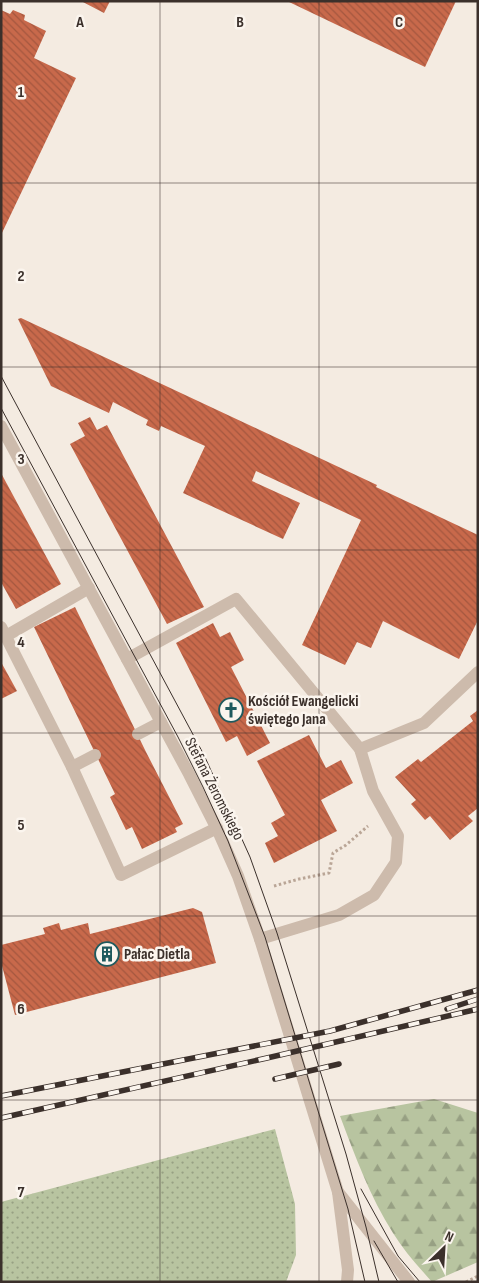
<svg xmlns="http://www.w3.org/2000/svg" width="479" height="1283" font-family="'Sofia Sans Condensed',sans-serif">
<defs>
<pattern id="grass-dots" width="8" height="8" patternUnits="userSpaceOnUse" patternTransform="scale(1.25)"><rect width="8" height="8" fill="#b8c4a0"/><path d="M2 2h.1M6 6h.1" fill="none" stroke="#97a083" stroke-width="1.8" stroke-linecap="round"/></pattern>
<pattern id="forest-firs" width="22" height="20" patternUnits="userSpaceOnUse" patternTransform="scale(1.25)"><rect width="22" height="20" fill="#b8c4a0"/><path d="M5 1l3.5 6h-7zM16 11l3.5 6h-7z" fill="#97a083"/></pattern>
<pattern id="building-back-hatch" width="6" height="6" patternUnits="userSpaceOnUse" patternTransform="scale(1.25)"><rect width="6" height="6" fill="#c8694b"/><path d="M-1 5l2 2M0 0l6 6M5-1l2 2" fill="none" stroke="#a4573f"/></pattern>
</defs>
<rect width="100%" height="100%" fill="#f4ebe1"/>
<polygon fill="url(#grass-dots)" points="275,1129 295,1204 296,1255 286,1282 1,1282 1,1202"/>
<path fill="url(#forest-firs)" d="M434 1099 478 1113V1262L432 1282C418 1266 404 1251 393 1233 370 1197 355 1156 340 1116Z"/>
<g fill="url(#building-back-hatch)">
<polygon points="81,1 110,1 104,13"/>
<polygon points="287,1 456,1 425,67"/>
<polygon points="1,10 10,14 13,10 25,15 24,20 46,31 34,58 76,78 1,235"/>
<polygon points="21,318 377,485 376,487 478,535 478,620 459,659 383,621 371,648 357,642 345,665 302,645 361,520 256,471 252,481 300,503 283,539 183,493 205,446 161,426 159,431 146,425 148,420 113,402 109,413 51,386 18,319"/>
<polygon points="90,417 97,430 107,425 204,607 167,624 70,444 85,436 78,423"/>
<polygon points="1,473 61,584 16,609 1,582"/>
<polygon points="75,607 146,752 183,824 175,828 177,832 142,849 132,827 126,830 110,797 115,794 34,627"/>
<polygon points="213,623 220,637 230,632 244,660 231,667 270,743 247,756 237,736 226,742 176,643"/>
<polygon points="1,662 17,691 1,699"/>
<polygon points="478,710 478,808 468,816 473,821 450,840 430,816 425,820 411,804 416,800 395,777 418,759 421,762 473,721 470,716"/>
<polygon points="309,735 326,768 341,760 353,783 321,800 337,831 274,863 265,843 278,836 271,823 285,815 257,761"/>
<polygon points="193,908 202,912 216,963 15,1015 1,962 1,945 45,934 43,928 59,923 61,930 88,923 90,934"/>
</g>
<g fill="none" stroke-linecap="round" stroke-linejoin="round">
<g stroke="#b9a596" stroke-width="3" stroke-dasharray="2.5 2.5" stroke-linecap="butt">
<polyline points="274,886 299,879 329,873 333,853 346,845 368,826"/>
<polyline points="466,1282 478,1276"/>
</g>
<g stroke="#cdbbac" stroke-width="12">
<polyline points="1,627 72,767 121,875 217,828"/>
<polyline points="6,636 89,588"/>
<polyline points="127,659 236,599 360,749 373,791 398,836 396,862 374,895 339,915 260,939"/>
<polyline points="138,734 161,722"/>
<polyline points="360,749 424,723 478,672"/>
<polyline points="72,767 95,755"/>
</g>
<g stroke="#cdbbac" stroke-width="12">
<polyline points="1,426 189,774 218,831 238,876 260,939 338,1192 348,1270 347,1282"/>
<polyline points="338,1192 409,1282"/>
</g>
<g stroke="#3b302b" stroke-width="1">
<polyline points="1,376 204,755 250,857 277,933 346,1154 366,1227 379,1282"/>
<polyline points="1,408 178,737 203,787 228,841 265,937 348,1209 365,1282"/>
<polyline points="361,1189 398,1256 420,1282"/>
<polyline points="374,1241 398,1282"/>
</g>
<g stroke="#3b302b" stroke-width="5.5">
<g id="rail">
<polyline points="447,1009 478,999"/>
<polyline points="275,1079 339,1064"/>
<polyline points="1,1096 330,1031 478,990"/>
<polyline points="1,1118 267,1058 478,1009"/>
</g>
</g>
<use href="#rail" stroke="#fbf5ee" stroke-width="4" stroke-dasharray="11" stroke-linecap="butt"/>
</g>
<path fill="none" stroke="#3b302b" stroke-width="1" stroke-opacity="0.55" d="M160 1V1282M319 1V1282M1 183H478M1 367H478M1 550H478M1 733H478M1 916H478M1 1100H478"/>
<defs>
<g id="church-ring" transform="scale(1.25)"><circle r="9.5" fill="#fbf5ee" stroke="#1f5a5e" stroke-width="1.5"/><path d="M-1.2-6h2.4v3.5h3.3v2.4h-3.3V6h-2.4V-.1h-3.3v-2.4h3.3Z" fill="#1f5a5e"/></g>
<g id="building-ring" transform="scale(1.25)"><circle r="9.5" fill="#fbf5ee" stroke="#1f5a5e" stroke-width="1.5"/><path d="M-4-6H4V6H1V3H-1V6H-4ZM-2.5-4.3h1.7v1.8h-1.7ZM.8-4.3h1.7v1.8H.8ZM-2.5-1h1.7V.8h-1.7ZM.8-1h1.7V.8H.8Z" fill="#1f5a5e"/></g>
</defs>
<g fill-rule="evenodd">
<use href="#church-ring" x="231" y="710"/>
<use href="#building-ring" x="107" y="954"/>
</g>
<g text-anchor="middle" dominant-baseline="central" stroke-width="5" stroke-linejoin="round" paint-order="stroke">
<g font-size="16" font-weight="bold" fill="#3b302b" stroke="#fbf5ee" text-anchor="start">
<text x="248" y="701">Kościół Ewangelicki<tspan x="248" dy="18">świętego Jana</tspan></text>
<text x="124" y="954">Pałac Dietla</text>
</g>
<g font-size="16" fill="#3b302b" stroke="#fbf5ee">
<text transform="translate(214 789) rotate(63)">Stefana Żeromskiego</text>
</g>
</g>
<g font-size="16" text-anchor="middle" font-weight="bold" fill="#3b302b" stroke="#fbf5ee" stroke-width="5" stroke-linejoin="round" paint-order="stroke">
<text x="80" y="27">A</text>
<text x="240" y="27">B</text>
<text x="399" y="27">C</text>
<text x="21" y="97">1</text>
<text x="21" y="281">2</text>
<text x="21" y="464">3</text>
<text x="21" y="647">4</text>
<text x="21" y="830">5</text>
<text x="21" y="1014">6</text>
<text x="21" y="1197">7</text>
</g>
<rect width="479" height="1283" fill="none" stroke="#3b302b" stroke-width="5"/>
<g transform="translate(444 1248) rotate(25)" stroke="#fbf5ee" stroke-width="4" paint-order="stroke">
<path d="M0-4L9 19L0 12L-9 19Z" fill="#3b302b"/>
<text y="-8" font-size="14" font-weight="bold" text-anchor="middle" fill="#3b302b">N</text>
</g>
</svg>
